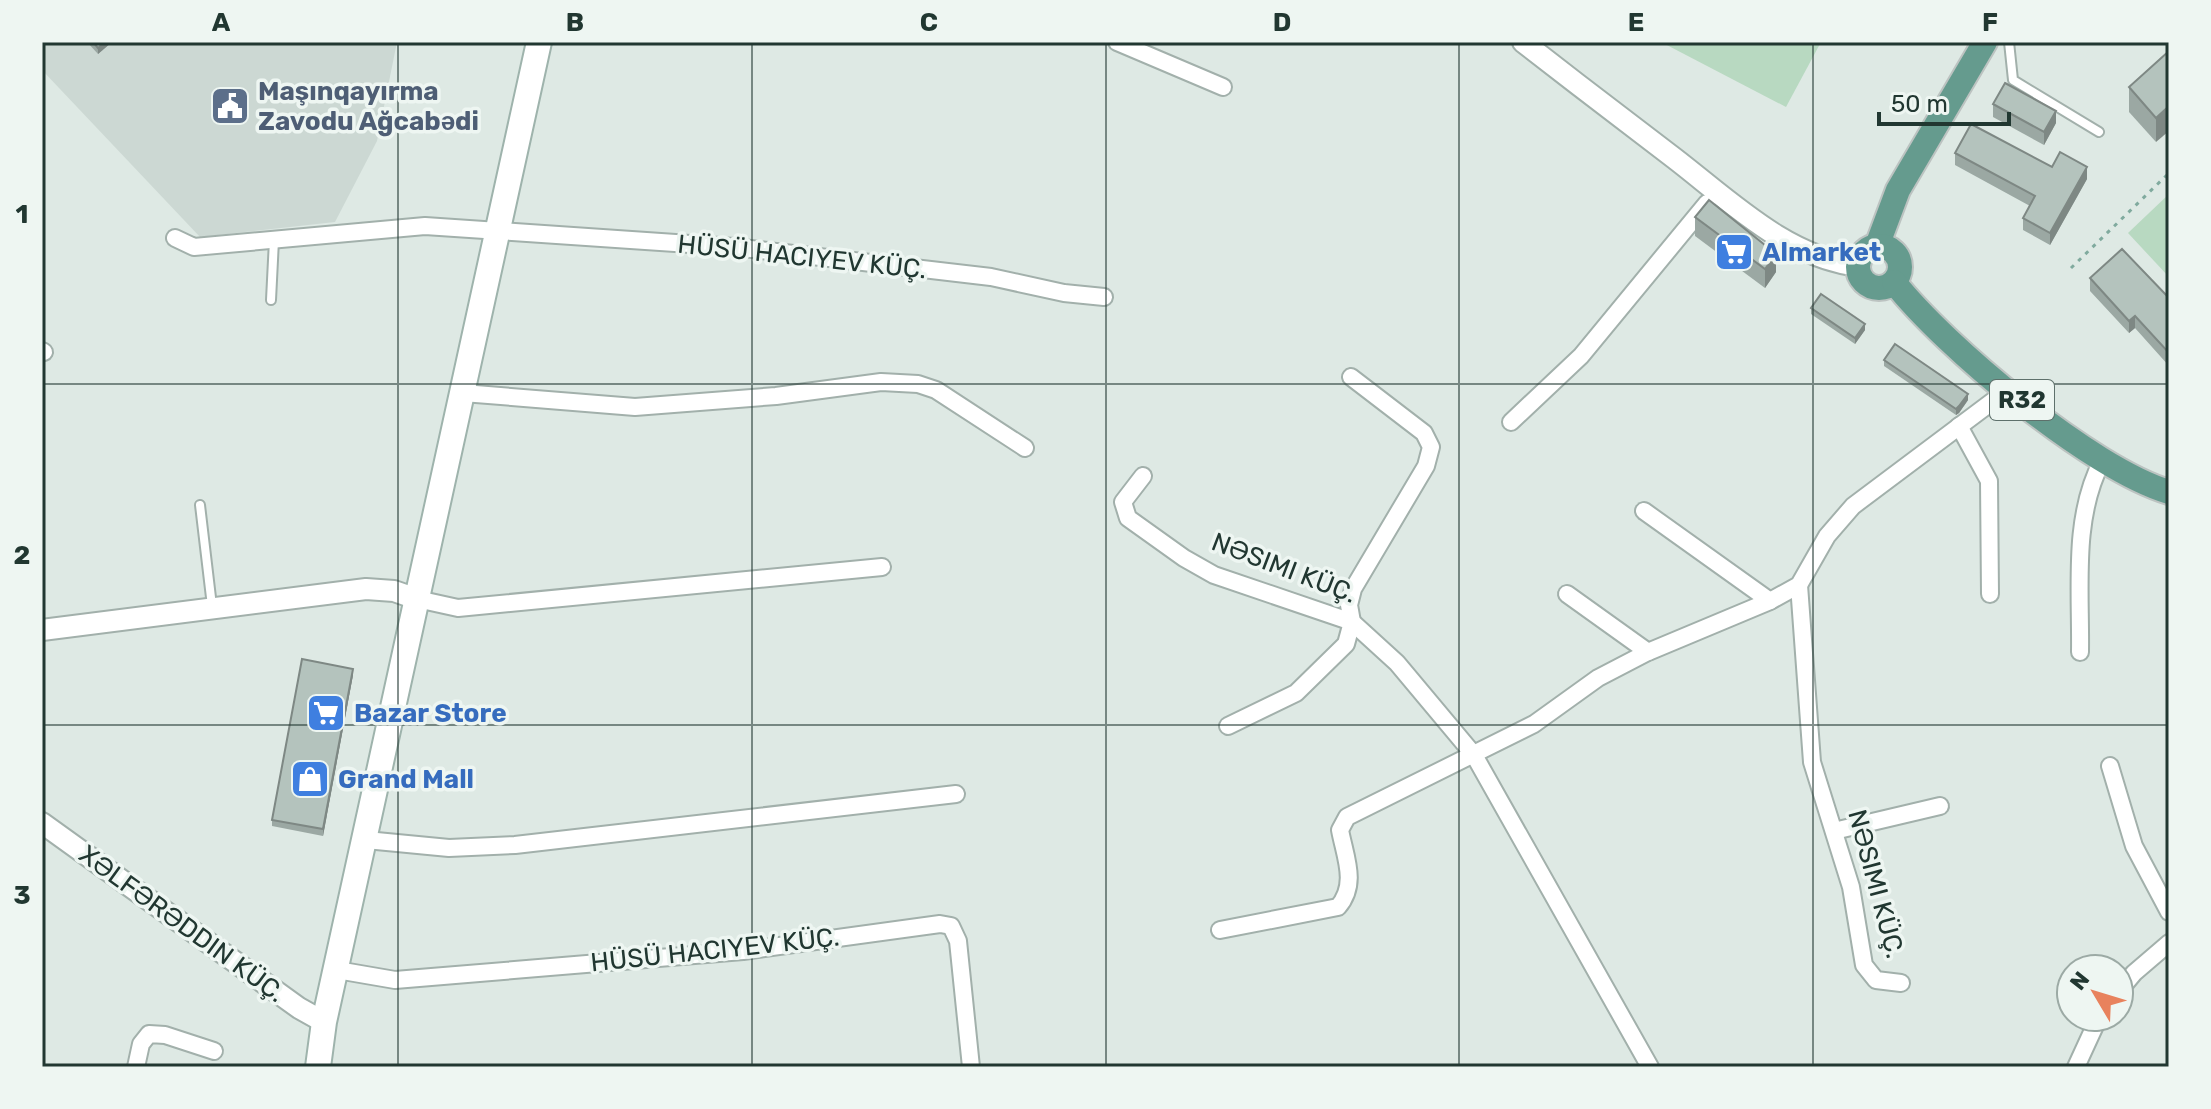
<svg xmlns="http://www.w3.org/2000/svg" width="2211" height="1109" font-family="Rubik,sans-serif">
<rect width="100%" height="100%" fill="#dee9e4"/>
<polygon fill="#ccd8d3" points="42,42 397,42 377,141 335,222 200,237 42,70"/>
<g fill="#b8d9c1">
<polygon points="1661,42 1821,42 1786,107"/>
<polygon points="2169,194 2169,277 2128,233"/>
</g>
<g fill="none" stroke-linecap="round" stroke-linejoin="round">
<g stroke="#a2b0ab" stroke-width="12">
<g id="service">
<polyline points="2009,42 2013,80 2099,132"/>
<polyline points="271,300 274,240"/>
<polyline points="200,505 212,606"/>
</g>
</g>
<g stroke="#a2b0ab" stroke-width="20">
<g id="minor">
<polyline points="1117,42 1223,87"/>
<polyline points="175,238 194,247 425,226 734,247 991,277 1064,293 1104,297"/>
<polyline points="42,351 44,352"/>
<polyline points="463,393 635,407 776,396 881,382 918,384 936,390 1025,448"/>
<polyline points="1511,422 1581,356 1707,203"/>
<polyline points="1959,426 1989,481 1990,594"/>
<polyline points="1143,476 1123,502 1128,518 1184,558 1214,575 1352,622 1397,663 1474,755 1650,1067"/>
<polyline points="1644,511 1770,601"/>
<polyline points="1799,585 1812,762 1851,887 1864,965 1876,980 1901,983"/>
<polyline points="1567,594 1648,652"/>
<polyline points="417,599 458,608 882,567"/>
<path d="M2080 652C2081 589 2072 518 2102 461"/>
<polyline points="1228,726 1296,693 1346,644 1352,622 1349,605 1353,589 1426,466 1431,447 1424,433 1351,377"/>
<polyline points="2110,766 2134,846 2169,912"/>
<polyline points="1834,831 1940,806"/>
<polyline points="366,840 449,848 515,845 956,794"/>
<path d="M1220 930 1338 907C1358 884 1345 857 1340 830L1347 817 1534 724 1598 678 1648 652 1770 601 1799 585 1827 536 1853 506 2009 389"/>
<polyline points="337,970 395,980 743,951 940,924 951,926 958,941 971,1067"/>
<polyline points="2119,991 2134,973 2169,943"/>
<polyline points="136,1067 141,1044 149,1034 165,1035 214,1051"/>
<polyline points="2076,1067 2099,1017"/>
</g>
</g>
<g stroke="#a2b0ab" stroke-width="24">
<g id="tertiary">
<path d="M1523 42C1573 81 1624 120 1674 158 1730 201 1786 257 1858 266"/>
<polyline points="42,630 366,589 394,591 417,599"/>
<polyline points="42,823 299,1008 324,1022"/>
</g>
</g>
<g stroke="#9eb3ac" stroke-width="28">
<polyline id="secondary" points="318,1067 324,1022 539,42"/>
</g>
<g stroke="#bcc3c1" stroke-width="28">
<g id="primary">
<polyline points="1877,246 1898,190 1985,42"/>
<circle cx="1879" cy="267" r="21"/>
<path d="M1894 282C1945 347 2091 469 2169 492"/>
</g>
</g>
<polyline stroke="#80aa9e" stroke-width="3" stroke-dasharray="4 6" stroke-linecap="butt" points="2071,268 2169,173"/>
<use href="#service" stroke="#fff" stroke-width="8"/>
<use href="#minor" stroke="#fff" stroke-width="16"/>
<use href="#tertiary" stroke="#fff" stroke-width="20"/>
<use href="#secondary" stroke="#fff" stroke-width="24"/>
<use href="#primary" stroke="#659b8e" stroke-width="24"/>
</g>
<g fill="#9ba8a3">
<polygon points="87,42 112,42 98,54"/>
<polygon points="2169,51 2156,142 2129,112 2129,87"/>
<polygon points="1993,104 2056,123 2044,145 1993,117"/>
<polygon points="1955,153 2052,167 2087,179 2050,245 2023,230 2023,218 2030,206 1955,165"/>
<polygon points="1695,217 1776,272 1765,288 1695,236"/>
<polygon points="2090,278 2169,298 2169,366 2135,328 2129,333 2090,291"/>
<polygon points="1811,308 1865,330 1855,344 1811,314"/>
<polygon points="1884,360 1968,400 1959,413 1956,415 1884,366"/>
<polygon points="353,675 323,836 272,826 272,820"/>
</g>
<g fill="#7e8884">
<polygon points="105,42 112,42 98,54 98,48"/>
<polygon points="2169,106 2169,131 2156,142 2156,118"/>
<polygon points="2056,111 2056,123 2044,145 2044,132"/>
<polygon points="2087,167 2087,179 2050,245 2050,233"/>
<polygon points="1776,254 1776,272 1765,288 1765,269"/>
<polygon points="2135,316 2135,328 2129,333 2129,321"/>
<polygon points="1865,324 1865,330 1855,344 1855,338"/>
<polygon points="1968,394 1968,400 1959,413 1956,415 1956,409"/>
<polygon points="353,669 353,675 323,836 323,829"/>
</g>
<g fill="#b4c3bd" stroke="#7e8884" stroke-width="2">
<polygon points="93,42 105,42 98,48"/>
<polygon points="2169,51 2169,106 2156,118 2129,87"/>
<polygon points="2005,83 2056,111 2044,132 1993,104"/>
<polygon points="1971,124 2052,167 2060,152 2087,167 2050,233 2023,218 2035,196 1955,153"/>
<polygon points="1709,200 1776,254 1765,269 1695,217"/>
<polygon points="2122,249 2169,298 2169,353 2135,316 2129,321 2090,278"/>
<polygon points="1821,294 1865,324 1855,338 1811,308"/>
<polygon points="1895,344 1968,394 1959,406 1956,409 1884,360"/>
<polygon points="302,659 353,669 323,829 272,820"/>
</g>
<path fill="none" stroke="#213731" stroke-width="2" stroke-opacity="0.55" d="M398 42V1067M752 42V1067M1106 42V1067M1459 42V1067M1813 42V1067M42 384H2169M42 725H2169"/>
<defs>
<g id="civic-square" transform="scale(2)"><rect x="-9" y="-9" width="18" height="18" rx="4" fill="#5c6f8a" stroke="#eef6f2"/><path d="M-.6-6.5H3V-4.5H.6V-3L4-1V1h2V6H-6V1h2V-1L-.6-3ZM-1.2 2.5V6h2.4V2.5Z" fill="#fff"/></g>
<g id="supermarket-square" transform="scale(2)"><rect x="-9" y="-9" width="18" height="18" rx="4" fill="#3f7fe0" stroke="#eef6f2"/><path d="M-6-5.5h2.5l.6 2H6L4.5 2H-2.5L-4.4-4H-6ZM-1.5 3.2a1.3 1.3 0 1 0 .1 0ZM3 3.2a1.3 1.3 0 1 0 .1 0Z" fill="#fff"/></g>
<g id="shop-square" transform="scale(2)"><rect x="-9" y="-9" width="18" height="18" rx="4" fill="#3f7fe0" stroke="#eef6f2"/><path d="M-5-2.5h2.3a2.7 3.5 0 0 1 5.4 0H5L5.5 6h-11ZM-1.5-2.5h3a1.5 2.3 0 0 0-3 0Z" fill="#fff"/></g>
</defs>
<g fill-rule="evenodd">
<use href="#civic-square" x="230" y="106"/>
<use href="#supermarket-square" x="1734" y="252"/>
<use href="#supermarket-square" x="326" y="713"/>
<use href="#shop-square" x="310" y="779"/>
</g>
<g text-anchor="middle" dominant-baseline="central" stroke-width="7" stroke-linejoin="round" paint-order="stroke">
<rect fill="#eef6f2" stroke="#5e706b" stroke-width="2" x="1990" y="380" width="64" height="40" rx="6"/>
<g font-size="24" font-weight="bold" fill="#213731">
<text x="2022" y="400">R32</text>
</g>
<g font-size="26" font-weight="bold" fill="#4e5e75" stroke="#eef6f2" text-anchor="start">
<text x="258" y="91">Maşınqayırma<tspan x="258" dy="30">Zavodu Ağcabədi</tspan></text>
</g>
<g font-size="26" font-weight="bold" fill="#366cbe" stroke="#eef6f2" text-anchor="start">
<text x="1762" y="252">Almarket</text>
<text x="354" y="713">Bazar Store</text>
<text x="338" y="779">Grand Mall</text>
</g>
<g font-size="26" fill="#213731" stroke="#eef6f2">
<text transform="translate(802 257) rotate(6)">HÜSÜ HACIYEV KÜÇ.</text>
<text transform="translate(1284 568) rotate(21)">NƏSIMI KÜÇ.</text>
<text transform="translate(1876 884) rotate(75)">NƏSIMI KÜÇ.</text>
<text transform="translate(182 924) rotate(36)">XƏLFƏRƏDDIN KÜÇ.</text>
<text transform="translate(715 950) rotate(-6)">HÜSÜ HACIYEV KÜÇ.</text>
</g>
</g>
<rect width="2211" height="1109" fill="none" stroke="#eef6f2" stroke-width="88"/>
<g transform="translate(2095 993) rotate(308)"><circle r="38" fill="#eef6f2" stroke="#9caaa5" stroke-width="2"/>
<path d="M0-6L14 30L0 20L-14 30Z" fill="#e8825d"/>
<text y="-12" font-size="22" font-weight="bold" text-anchor="middle" fill="#213731">N</text>
</g>
<path d="M1879 112v12h130v-12" fill="none" stroke="#213731" stroke-width="4"/>
<text x="1891" y="112" font-size="24" fill="#213731" stroke="#eef6f2" stroke-width="6" paint-order="stroke">50 m</text>
<rect x="44" y="44" width="2123" height="1021" fill="none" stroke="#213731" stroke-width="3"/>
<g font-size="26" text-anchor="middle" font-weight="bold" fill="#213731">
<text x="221" y="31">A</text>
<text x="575" y="31">B</text>
<text x="929" y="31">C</text>
<text x="1282" y="31">D</text>
<text x="1636" y="31">E</text>
<text x="1990" y="31">F</text>
<text x="22" y="223">1</text>
<text x="22" y="564">2</text>
<text x="22" y="904">3</text>
</g>
</svg>
